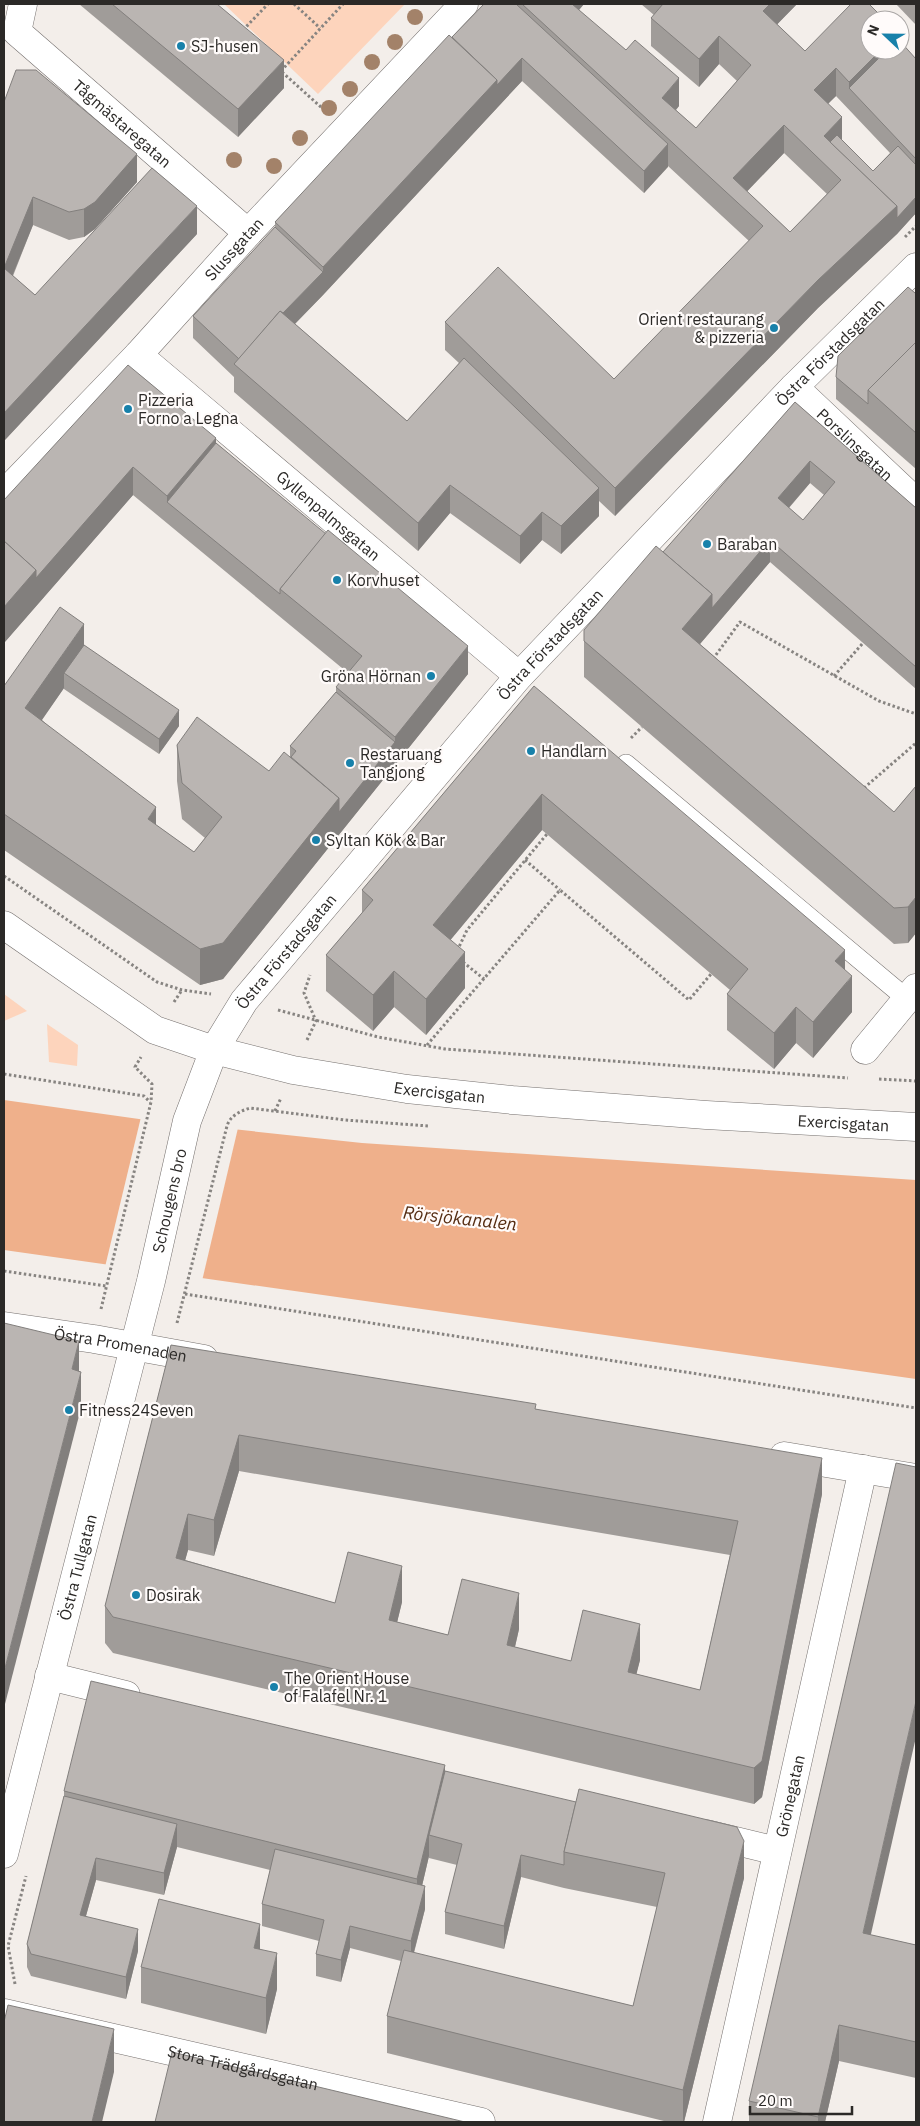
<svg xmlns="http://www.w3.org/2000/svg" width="920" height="2126" font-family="'IBM Plex Sans',sans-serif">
<rect width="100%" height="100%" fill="#f3eeea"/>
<g fill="#fdd4bc">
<polygon points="224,4 405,4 318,94"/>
<polygon points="4,994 27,1011 4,1021"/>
<polygon points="47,1024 78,1045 77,1066 49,1062"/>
</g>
<polygon fill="#efb08b" points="4,1100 139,1119 362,1143 916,1180 916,1379 4,1250"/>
<polygon fill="#f3eeea" points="141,1117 238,1128 202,1281 105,1267"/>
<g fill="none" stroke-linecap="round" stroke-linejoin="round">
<g stroke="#75706e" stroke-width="20">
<polyline id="lane" points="626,764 907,999"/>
</g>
<g stroke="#75706e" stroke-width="29">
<g id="street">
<path id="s1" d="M23 4 17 32 248 233"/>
<path id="s2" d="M138 355 519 676"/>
<path id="s3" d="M794 387 916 502"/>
<path id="s4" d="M4 494 138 355 248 233 464 4"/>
<path id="s5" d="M4 925 155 1030 214 1050 293 1070 407 1089 512 1100 706 1115 916 1127"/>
<polyline points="865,1050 916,988"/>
<path id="s6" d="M4 1326 94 1339 204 1359"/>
<polyline points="784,1456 916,1478"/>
<polyline points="49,1676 126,1695"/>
<polyline points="707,1834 777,1851"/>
<path id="s7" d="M4 1854 151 1281 187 1121 214 1050 244 1001 519 676 794 387 916 267"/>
<path id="s8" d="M4 2013 481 2122"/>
<path id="s9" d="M717 2122 863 1469"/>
</g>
</g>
<g stroke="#878481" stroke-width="3" stroke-dasharray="2.5 2.5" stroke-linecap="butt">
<polyline points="294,4 320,28"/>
<polyline points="243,30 268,4"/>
<polyline points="281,71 343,4"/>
<polyline points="282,72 322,108"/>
<polyline points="905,237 916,226"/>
<polyline points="713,659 740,622 879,701 916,714"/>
<polyline points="834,676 863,643"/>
<polyline points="631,738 642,727"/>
<polyline points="864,788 916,743"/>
<polyline points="525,860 560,890"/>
<polyline points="4,876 157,982 182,990 211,994"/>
<polyline points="460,951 459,947 467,930 547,834"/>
<polyline points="463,962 484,979"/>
<polyline points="174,1002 182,990"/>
<polyline points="278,1010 378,1037 445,1049 848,1078"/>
<polyline points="307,1040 316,1021 304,993 310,975"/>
<polyline points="427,1045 560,890 689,1000 711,974"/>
<polyline points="4,1074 144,1096 150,1102"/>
<polyline points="879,1079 916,1081"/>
<polyline points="275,1111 281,1098"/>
<polyline points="4,1271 106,1286"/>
<polyline points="185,1294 916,1408"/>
<polyline points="101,1309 151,1102 152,1084 135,1067 141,1057"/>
<path d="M177 1323 227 1126C230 1116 240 1111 250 1108L345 1120 429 1126"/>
<polyline points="15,1984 8,1946 26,1876"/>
</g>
<use href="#lane" stroke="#fff" stroke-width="19"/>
<use href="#street" stroke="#fff" stroke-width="28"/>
</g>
<g fill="#a38269">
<circle cx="415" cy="17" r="8"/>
<circle cx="395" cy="42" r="8"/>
<circle cx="372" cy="62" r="8"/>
<circle cx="350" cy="89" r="8"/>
<circle cx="329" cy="108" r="8"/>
<circle cx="300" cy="138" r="8"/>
<circle cx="234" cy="160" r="8"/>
<circle cx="274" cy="166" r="8"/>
</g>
<g fill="#a09c99" fill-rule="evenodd">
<polygon points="79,4 217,4 284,88 238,137"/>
<path d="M484 4H584L579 10 679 106 676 110 696 128 737 81 719 64 699 87 651 46V18L654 15 641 4H797L777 24 805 51 870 20 916 59V213L897 234 818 308 615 516 599 501V516L561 554 542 540 520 564 450 513 418 551 234 392V377L193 338V316L275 227V222ZM522 81 644 193 668 166 749 241 614 379 445 322V350L459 363 407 421 295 324 323 295ZM836 96 890 153 873 171 842 141 828 103ZM784 153 827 194 790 232 747 191Z"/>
<polygon points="896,4 916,4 916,25"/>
<polygon points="4,102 137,182 95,229 84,237 69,240 33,225 13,276 35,295 197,234 4,441"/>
<polygon points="916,292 916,469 836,399 836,377"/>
<path d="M795 402 916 508V689L770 562 700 644 894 812 916 786V933L908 943 894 944 584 677V630L663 552ZM810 483 824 495 803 520 789 508Z"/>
<polygon points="216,443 468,674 223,979 200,985 4,850 4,686 84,645 179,726 159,754 64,689 64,688 42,720 156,825 194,852 205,838 182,819 177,781 177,745 269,771 290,756 290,746 336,692 336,687 348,673 133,495 4,643 4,500"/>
<polygon points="534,686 845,970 852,1012 813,1058 796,1043 774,1069 727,1030 727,994 730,990 542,830 450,940 465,988 426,1035 394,1007 373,1031 326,991 326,955 362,913 362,890"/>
<path d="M171 1345 536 1409 822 1494 762 1797 754 1804 113 1653 105 1643V1606ZM239 1471 730 1555 700 1690 636 1674 640 1660 571 1661 515 1647 519 1629 448 1635 397 1622 402 1602 335 1603 185 1560 188 1550 214 1556Z"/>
<path d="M445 1771 744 1878 684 2122H668L387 2053V2016L401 1961 350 1948 341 1982 316 1976V1954L319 1941 262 1926V1904L270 1870 177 1847 164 1895 96 1880 86 1916 138 1951 126 1999 31 1976 27 1967V1944L64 1796V1791ZM429 1856V1858L457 1865 445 1912V1934L504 1949 521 1877 564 1888 657 1907 633 2006 414 1953 425 1909 422 1886Z"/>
<polygon points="871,1935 916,1945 916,2078 839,2061 825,2122 749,2122 749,2101"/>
<polygon points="260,1949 277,1989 266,2034 141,2003 141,1967"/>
</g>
<g fill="#827f7d">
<polygon points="565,4 584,4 565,26"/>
<polygon points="770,4 797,4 763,39 763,11"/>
<polygon points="719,36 719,64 699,87 699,59"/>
<polygon points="881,50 898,50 849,88 849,82"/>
<polygon points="522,58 522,81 323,295 280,339 280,316 323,272 323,267 497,80"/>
<polygon points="284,60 284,88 238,137 238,109"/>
<polygon points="836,68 836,96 814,118 814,90"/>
<polygon points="679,78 679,106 662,126 662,98"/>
<polygon points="842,117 842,145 832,156 824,136"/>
<polygon points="784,125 784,153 737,202 733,178"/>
<polygon points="668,144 668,167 644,193 644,171"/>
<polygon points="137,154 137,182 95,229 84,237 84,209"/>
<polygon points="33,197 33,225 4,296 4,268"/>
<polygon points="916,197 916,213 897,234 818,308 615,516 615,488 818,280 897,206"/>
<polygon points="197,206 197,234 4,441 4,413"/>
<polygon points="216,438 216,466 167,502 167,496"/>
<polygon points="810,461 810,483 778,520 778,498"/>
<polygon points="133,467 133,495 4,643 4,607 36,570"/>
<polygon points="450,485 450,513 418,551 418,523"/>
<polygon points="599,488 599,516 561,554 561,526"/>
<polygon points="542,512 542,540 520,564 520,536"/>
<polygon points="770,540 770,562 682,665 682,629 712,594"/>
<polygon points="84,624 84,661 64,673 64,688 25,744 25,708"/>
<polygon points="468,646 468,674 395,765 395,737"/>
<polygon points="179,710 179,726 159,754 159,739"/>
<polygon points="395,742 395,765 223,979 200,985 200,949 339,798"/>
<polygon points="542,794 542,830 433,961 433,925"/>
<polygon points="156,807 156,843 148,819"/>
<polygon points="916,897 916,933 908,943 908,907"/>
<polygon points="845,950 845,985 852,976 852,1012 813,1058 813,1022 835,961"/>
<polygon points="465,952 465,988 426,1035 426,999"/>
<polygon points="394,971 394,1007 373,1031 373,995"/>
<polygon points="796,1007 796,1043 774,1069 774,1033"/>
<polygon points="79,1341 79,1377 72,1369"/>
<polygon points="81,1372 81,1408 4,1708 4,1672"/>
<polygon points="239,1435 239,1471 214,1556 214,1520"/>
<polygon points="822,1458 822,1494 762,1797 754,1804 754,1768"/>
<polygon points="188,1514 188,1550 176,1594 176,1558"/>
<polygon points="402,1566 402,1602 389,1656 389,1620"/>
<polygon points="519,1593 519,1629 507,1681 507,1645"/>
<polygon points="640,1624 640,1660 628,1708 628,1672"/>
<polygon points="916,1701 916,1737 863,1969 863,1933"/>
<polygon points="445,1765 445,1793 429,1835 429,1856 417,1907 417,1879"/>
<polygon points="177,1824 177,1847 164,1895 164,1873"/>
<polygon points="744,1841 744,1878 684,2122 683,2122 683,2090"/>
<polygon points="521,1855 521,1877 504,1949 504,1926"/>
<polygon points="96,1858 96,1880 80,1937 80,1915"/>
<polygon points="425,1886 425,1909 411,1963 411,1941"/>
<polygon points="260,1924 260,1960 254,1948"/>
<polygon points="350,1926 350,1948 341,1982 341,1960"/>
<polygon points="138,1929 138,1951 126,1999 126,1977"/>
<polygon points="277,1953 277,1989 266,2034 266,1998"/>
<polygon points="839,2025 839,2061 825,2122 818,2122 818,2117"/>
<polygon points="114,2029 114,2072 102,2122 92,2122"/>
</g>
<g fill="#bab5b2" stroke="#827f7d" fill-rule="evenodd">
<polygon points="112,4 217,4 284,60 238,109"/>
<polygon points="484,4 516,4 668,144 644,171 522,58 497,85 497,80 452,37"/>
<path d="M522 4H572L626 50 635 40 679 78 662 98 696 128 751 65 719 36 699 59 651 18 663 4H770L763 11 805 51 851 4H869L885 20H870V50H881L849 82 836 68 814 90 842 117 824 136 897 206 818 280 615 488 445 322 498 267 614 379 763 226ZM784 125 841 180 790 232 733 178Z"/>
<polygon points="449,35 497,80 323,267 275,222"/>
<polygon points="900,41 916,59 916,159 849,88 887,50 900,50"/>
<polygon points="16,70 36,70 137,154 95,202 84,209 69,212 33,197 4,268 35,295 152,168 197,206 4,413 4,102"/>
<polygon points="837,135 873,171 898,146 916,165 916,197 897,218 897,206 830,142"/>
<polygon points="275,227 323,272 283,313 280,311 239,359 193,316"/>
<polygon points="908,287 915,293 916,292 916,342 868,390 868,404 836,377 838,356"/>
<polygon points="280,311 407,421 464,358 599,488 561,526 542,512 520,536 450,485 418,523 234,364"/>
<polygon points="916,342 916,433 868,390"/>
<polygon points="128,365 216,438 167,496 133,467 36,578 36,570 4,541 4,500"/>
<path d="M795 402 916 508V667L770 540 712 608V594L663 552ZM810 461 835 482 803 520 778 498Z"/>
<polygon points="216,443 326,534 280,589 280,594 167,502"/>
<polygon points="328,530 468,646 395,737 336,687 362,656 280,589"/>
<polygon points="4,541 36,570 4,607"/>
<polygon points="656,546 712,594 682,629 894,812 916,786 916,897 908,907 894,908 584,641 584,630"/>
<polygon points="60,607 84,624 25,708 156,807 148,819 194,852 222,817 182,783 177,745 197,717 269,771 284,752 339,798 223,943 200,949 4,814 4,686"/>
<polygon points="84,645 179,710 159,739 64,673"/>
<polygon points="534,686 845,950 835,961 852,976 813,1022 796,1007 774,1033 727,994 748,969 542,794 433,925 465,952 426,999 394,971 373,995 326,955 373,900 362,890"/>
<polygon points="336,692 395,742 339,812 339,798 291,757 296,751 290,746"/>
<polygon points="4,1323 79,1341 72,1369 81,1372 4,1672"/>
<path d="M171 1345 536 1404 535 1409 822 1458 762 1761 754 1768 113 1617 105 1606ZM239 1435 738 1521 700 1690 628 1672 640 1624 583 1610 571 1661 507 1645 519 1593 462 1579 448 1635 389 1620 402 1566 348 1552 335 1603 176 1558 188 1514 214 1520Z"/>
<polygon points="896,1463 916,1467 916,1701 863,1933 916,1945 916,2042 839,2025 818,2117 749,2101"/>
<polygon points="91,1681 445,1765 417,1879 64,1791"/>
<polygon points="445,1771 576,1802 564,1852 564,1865 521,1855 504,1926 445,1912 462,1844 429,1835"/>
<polygon points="579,1789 737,1827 744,1841 683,2090 387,2016 404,1950 633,2006 665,1873 564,1852"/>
<polygon points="64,1796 177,1824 164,1873 96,1858 80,1915 138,1929 126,1977 31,1954 27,1944"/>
<polygon points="275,1849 425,1886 411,1941 350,1926 341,1960 316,1954 324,1920 262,1904"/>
<polygon points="159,1899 260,1924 254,1948 277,1953 266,1998 141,1967"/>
<polygon points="8,2005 114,2029 92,2122 4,2122 4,2022"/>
<polygon points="172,2052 465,2122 155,2122"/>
</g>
<g fill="#1881aa" stroke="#fffbfa" stroke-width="2">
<circle cx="181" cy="46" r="5"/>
<circle cx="774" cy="328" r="5"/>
<circle cx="128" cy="409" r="5"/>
<circle cx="707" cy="544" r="5"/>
<circle cx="337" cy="580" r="5"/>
<circle cx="431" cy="676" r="5"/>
<circle cx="531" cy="751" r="5"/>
<circle cx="350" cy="763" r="5"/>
<circle cx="316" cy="840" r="5"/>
<circle cx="69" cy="1410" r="5"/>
<circle cx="136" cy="1595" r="5"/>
<circle cx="274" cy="1687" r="5"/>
</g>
<g text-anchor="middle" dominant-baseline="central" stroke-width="4.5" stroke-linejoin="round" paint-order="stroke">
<g font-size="16" fill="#2b2927" stroke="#fffbfa" text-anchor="start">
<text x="191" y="46">SJ-husen</text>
<text x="764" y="319" text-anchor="end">Orient restaurang<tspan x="764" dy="18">&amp; pizzeria</tspan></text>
<text x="138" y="400">Pizzeria<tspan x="138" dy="18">Forno a Legna</tspan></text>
<text x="717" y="544">Baraban</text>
<text x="347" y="580">Korvhuset</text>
<text x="421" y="676" text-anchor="end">Gröna Hörnan</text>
<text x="541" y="751">Handlarn</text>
<text x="360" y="754">Restaruang<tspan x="360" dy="18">Tangjong</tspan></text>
<text x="326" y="840">Syltan Kök &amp; Bar</text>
<text x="79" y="1410">Fitness24Seven</text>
<text x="146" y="1595">Dosirak</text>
<text x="284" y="1678">The Orient House<tspan x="284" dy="18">of Falafel Nr. 1</tspan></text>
</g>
<g font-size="16" fill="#2b2927" stroke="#fffbfa">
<text stroke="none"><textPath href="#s1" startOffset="168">Tågmästaregatan</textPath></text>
<text stroke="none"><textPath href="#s4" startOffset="336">Slussgatan</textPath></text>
<text stroke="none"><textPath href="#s7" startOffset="1764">Östra Förstadsgatan</textPath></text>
<text stroke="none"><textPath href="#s3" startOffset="84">Porslinsgatan</textPath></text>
<text stroke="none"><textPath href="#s2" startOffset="249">Gyllenpalmsgatan</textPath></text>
<text stroke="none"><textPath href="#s7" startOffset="1359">Östra Förstadsgatan</textPath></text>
<text stroke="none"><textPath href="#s7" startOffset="954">Östra Förstadsgatan</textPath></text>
<text stroke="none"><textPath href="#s5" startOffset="476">Exercisgatan</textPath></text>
<text stroke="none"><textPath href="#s5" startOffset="881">Exercisgatan</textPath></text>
<text stroke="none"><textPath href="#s7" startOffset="674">Schougens bro</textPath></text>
<text stroke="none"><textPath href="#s6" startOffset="118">Östra Promenaden</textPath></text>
<text stroke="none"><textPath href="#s7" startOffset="296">Östra Tullgatan</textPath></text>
<text stroke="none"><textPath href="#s9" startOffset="334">Grönegatan</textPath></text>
<text stroke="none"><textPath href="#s8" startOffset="245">Stora Trädgårdsgatan</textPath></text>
</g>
<g font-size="18" font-style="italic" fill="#562d12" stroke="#fffbfa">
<text transform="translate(460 1218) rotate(6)">Rörsjökanalen</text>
</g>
</g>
<rect width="920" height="2126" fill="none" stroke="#2b2927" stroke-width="10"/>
<g transform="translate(885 35) rotate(292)"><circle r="24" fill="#fffbfa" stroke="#aaa7a6"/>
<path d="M0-4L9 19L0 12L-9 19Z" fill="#1881aa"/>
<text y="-8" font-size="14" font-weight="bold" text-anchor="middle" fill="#2b2927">N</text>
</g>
<path d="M750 2106v8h102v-8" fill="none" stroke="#2b2927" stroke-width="2.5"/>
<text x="758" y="2106" font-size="15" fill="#2b2927" stroke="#fffbfa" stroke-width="4" paint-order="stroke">20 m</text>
</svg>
